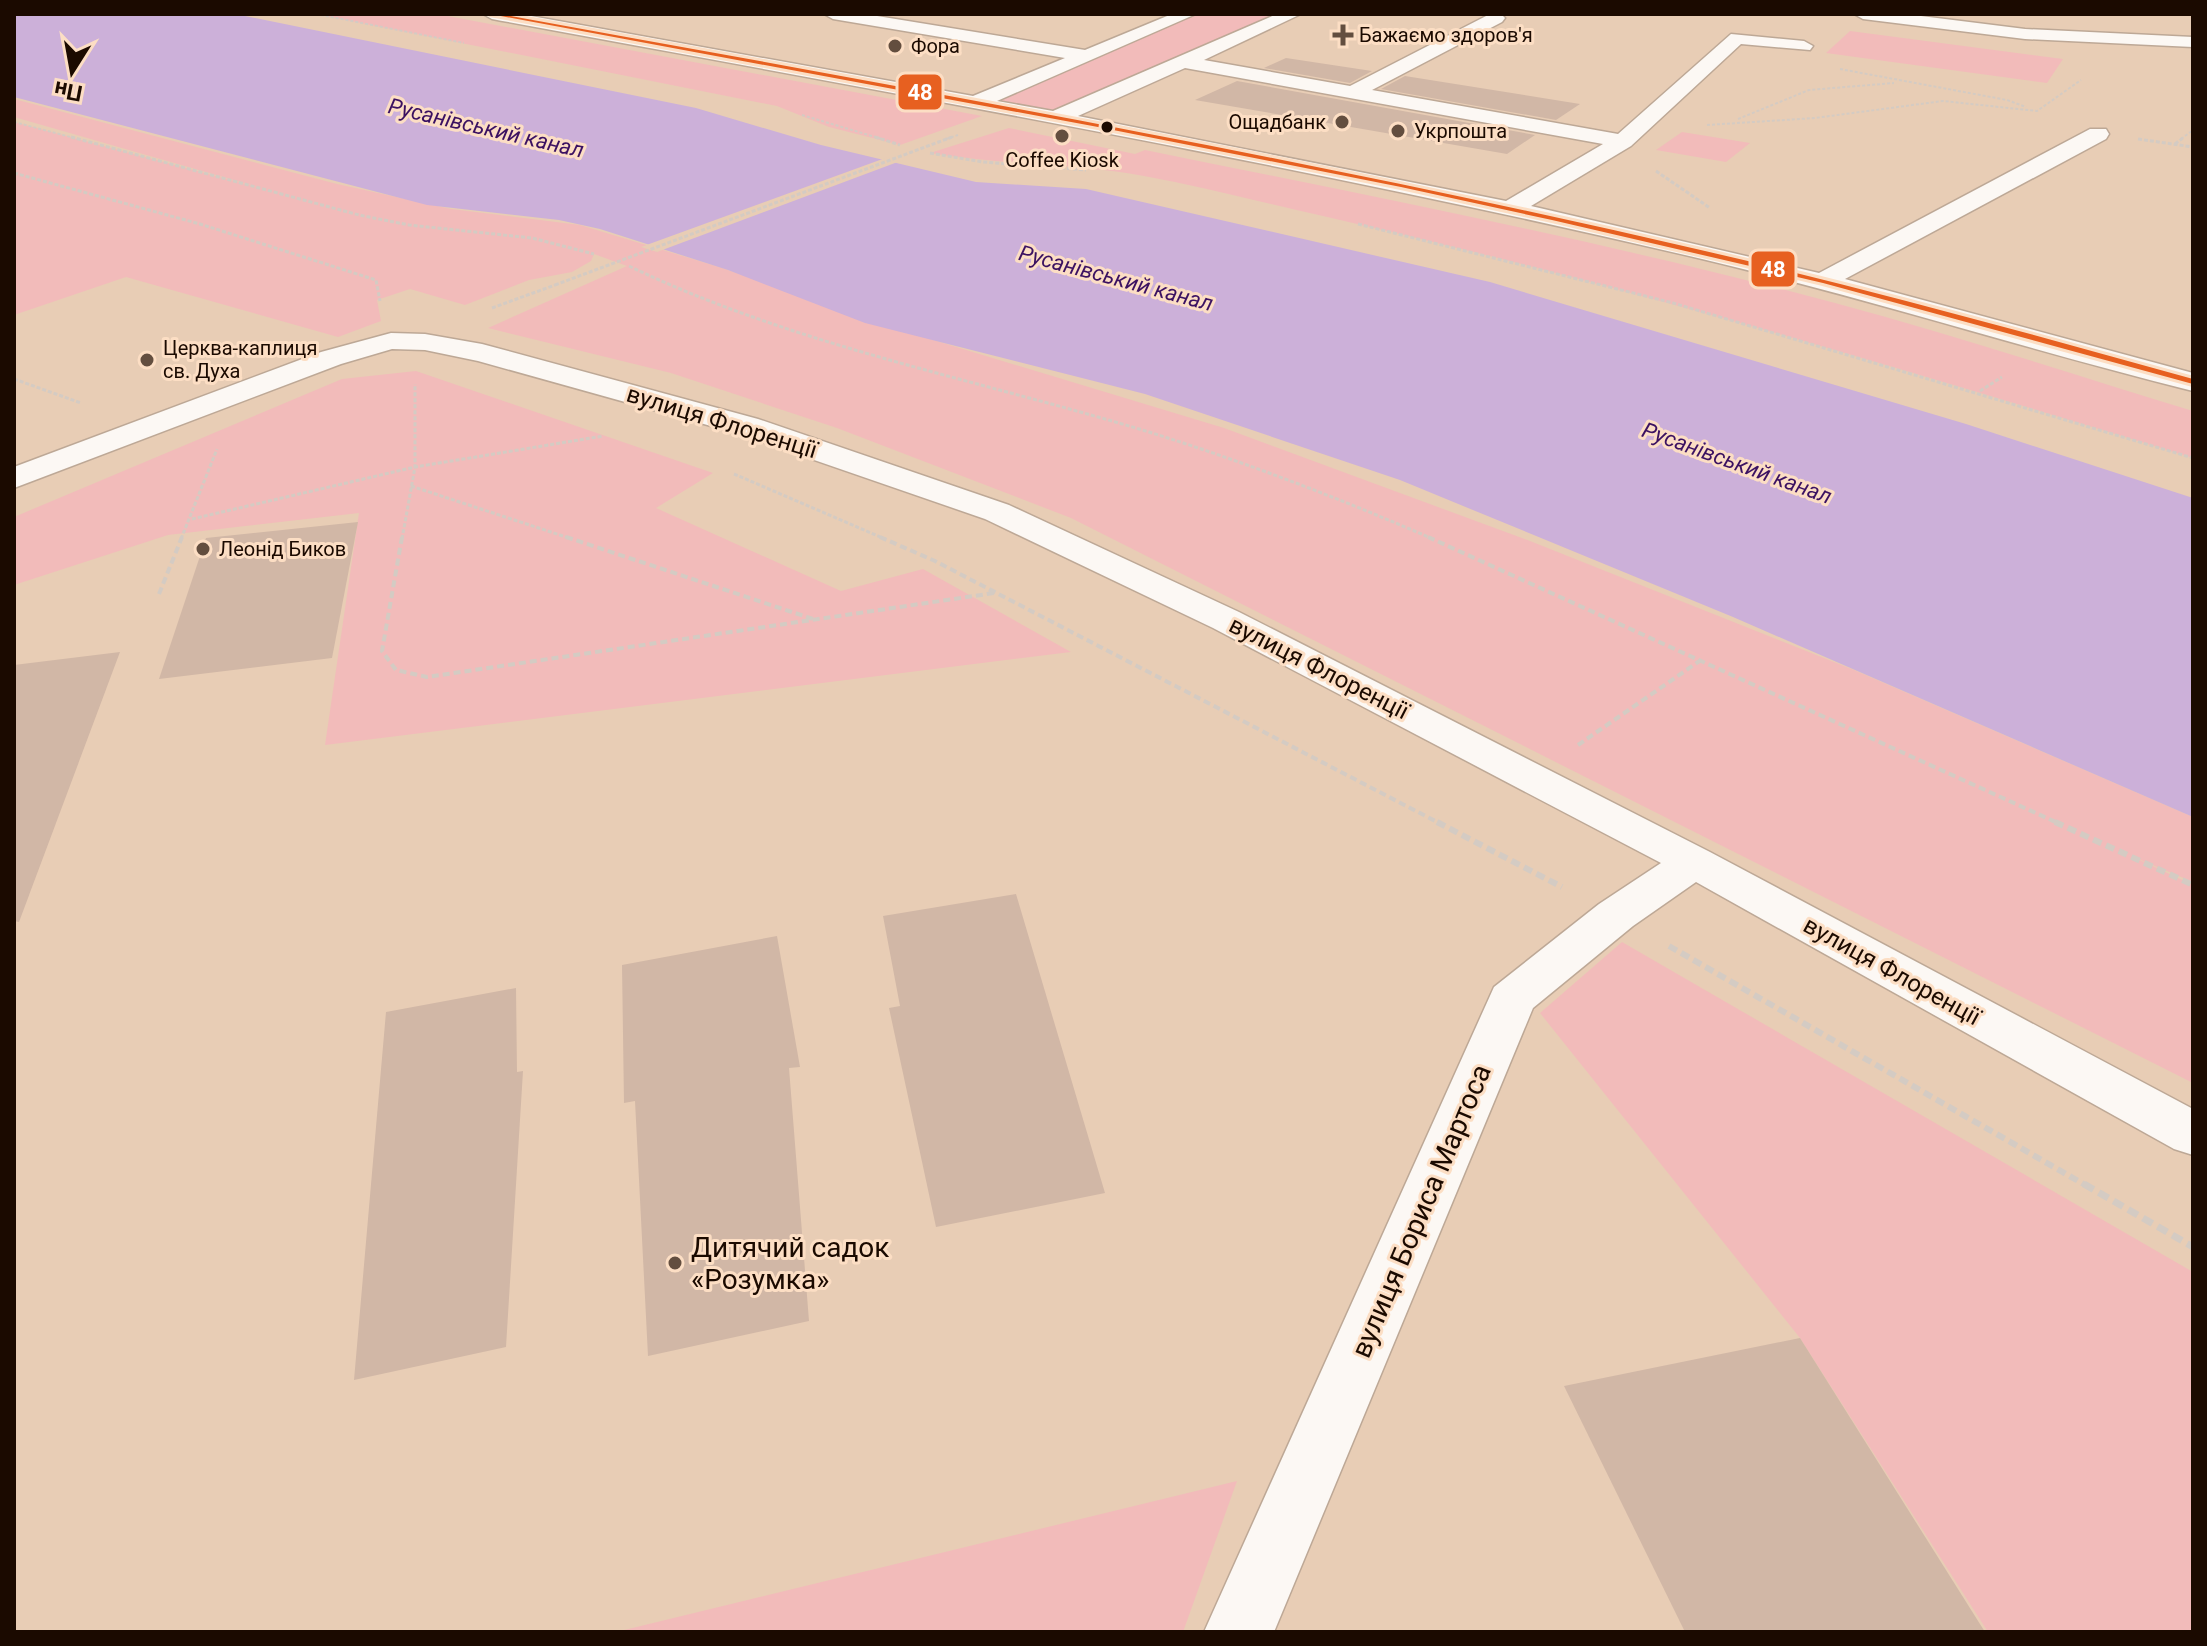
<svg xmlns="http://www.w3.org/2000/svg" width="2207" height="1646" font-family="Roboto,sans-serif">
<rect width="100%" height="100%" fill="#e8cdb5"/>
<g fill="#f2bbba">
<polygon points="316,14 437,14 982,116 900,145 829,127 777,106"/>
<polygon points="1187,14 1291,14 1055,118 974,103"/>
<polygon points="1850,31 2063,59 2047,83 1826,53"/>
<polygon points="14,99 337,184 451,209 580,225 719,267 930,339 1224,428 1530,541 1854,670 2193,817 2193,882 2129,855 2193,885 2193,1083 1071,518 837,428 671,373 488,328 627,266 594,254 591,261 572,272 529,280 465,305 410,289 377,300 381,321 338,337 126,277 14,315 14,122 261,188 14,117"/>
<path d="M1009 128 1135 154 1145 150C1376 197 1607 242 1835 303 1955 335 2074 375 2193 411V458C1905 369 1617 283 1323 216 1264 203 1204 187 1144 176 1074 163 1001 165 930 153Z"/>
<polygon points="1682,132 1750,143 1726,162 1656,150"/>
<polygon points="416,371 713,473 656,508 841,591 923,569 1071,652 325,745 359,513 168,535 14,585 14,517 342,379"/>
<polygon points="1622,942 2193,1272 2193,1632 1988,1632 1800,1338 1540,1013"/>
<polygon points="1237,1481 1183,1632 616,1632"/>
</g>
<polygon fill="#ccb0d9" points="14,14 235,14 696,108 821,145 976,182 1086,189 1490,282 1966,424 2193,498 2193,817 1733,617 1400,480 1145,394 865,323 728,270 600,229 559,220 427,205 14,97"/>
<polygon fill="#e8cdb5" points="888,157 903,160 657,252 641,247"/>
<g fill="#d1b7a6">
<polygon points="1286,58 1372,71 1350,83 1264,68"/>
<polygon points="1405,76 1580,104 1556,120 1381,89"/>
<polygon points="1237,81 1535,135 1507,154 1195,100"/>
<polygon points="358,522 332,658 159,679 206,538"/>
<polygon points="120,652 19,922 14,921 14,665"/>
<polygon points="1016,894 1105,1193 936,1227 889,1008 900,1006 883,916"/>
<polygon points="777,936 800,1067 789,1068 809,1321 648,1356 635,1101 624,1103 622,965"/>
<polygon points="516,988 517,1072 523,1071 506,1347 354,1380 386,1012"/>
<polygon points="1800,1338 1985,1632 1685,1632 1564,1386"/>
</g>
<g fill="none" stroke-linecap="round" stroke-linejoin="round">
<g stroke="#bda896" stroke-width="3">
<g id="minor">
<path d="M483 14H520L973 96 1065 58 833 19 824 14H865L1085 50 1172 14H1196L997 101 1053 111 1277 14H1301L1204 60 1350 86 1490 14H1501L1505 18 1502 22 1372 90 1618 134 1731 34 1804 41 1813 46 1810 50 1741 44 1631 146 1531 206 1819 273 2090 129H2106L2109 134 2106 139 1845 279 2193 373V391C2029 350 1867 298 1702 259 1303 165 897 94 492 19ZM1185 68 1603 144 1506 201 1078 116Z"/>
<polygon points="1854,14 1905,14 2025,29 2193,37 2193,47 2025,39 1863,19"/>
<polygon points="391,333 425,334 482,344 758,419 1009,505 1239,612 1710,852 2193,1109 2193,1155 2174,1149 1696,882 1633,926 1533,1008 1274,1632 1204,1632 1494,987 1599,904 1661,863 1213,628 985,519 736,433 478,361 425,350 392,349 341,364 14,488 14,467 321,352"/>
</g>
</g>
<g stroke="#d4cbc3" stroke-width="2" stroke-dasharray="3 2" stroke-linecap="butt">
<polyline points="316,14 464,43"/>
<polyline points="1840,69 2007,100 2026,107"/>
<polyline points="802,115 882,139"/>
<polyline points="1738,119 1809,90 1894,83"/>
<polyline points="14,122 78,139"/>
<polyline points="1707,125 1815,118 1943,101 2037,111 2081,80"/>
<polyline points="2181,139 2193,130"/>
</g>
<g stroke="#d4cbc3" stroke-width="3" stroke-dasharray="4 2" stroke-linecap="butt">
<polyline points="71,137 359,215 409,225 532,238 594,254"/>
<polyline points="875,137 900,145"/>
<polyline points="2138,139 2193,147"/>
<polyline points="2175,144 2184,137"/>
<polyline points="930,153 983,162 1086,170"/>
<polyline points="1656,171 1710,208"/>
<polyline points="14,173 200,224 376,280 380,301"/>
<polyline points="1358,224 1673,303 2193,458"/>
<path d="M629 266C793 345 975 379 1149 432 1245 462 1341 499 1433 539"/>
<polyline points="492,308 555,285"/>
<polyline points="14,379 81,403"/>
<polyline points="1980,391 2002,377"/>
<polyline points="734,474 885,539"/>
<polyline points="411,486 572,539"/>
<polyline points="192,519 415,467 603,436"/>
<polyline points="181,539 217,449"/>
<polyline points="402,539 415,467 415,384"/>
</g>
<g stroke="#d4cbc3" stroke-width="4" stroke-dasharray="7 4" stroke-linecap="butt">
<polyline points="402,537 382,651 396,670 427,677 994,593"/>
<polyline points="566,537 813,619"/>
<polyline points="880,537 935,561 1441,824"/>
<polyline points="1428,537 2060,824"/>
<polyline points="159,594 182,537"/>
<polyline points="1578,745 1701,660"/>
</g>
<g stroke="#d4cbc3" stroke-width="6" stroke-dasharray="9 5" stroke-linecap="butt">
<polyline points="1437,822 1562,887"/>
<polyline points="2055,822 2193,885"/>
<polyline points="1669,946 2087,1186"/>
</g>
<polyline stroke="#d4cbc3" stroke-width="7" stroke-dasharray="11 6" stroke-linecap="butt" points="2084,1184 2193,1247"/>
<use href="#minor" fill="#fcf8f4" fill-rule="evenodd"/>
<polyline stroke="#d4cbc3" stroke-width="2" stroke-dasharray="3 2" stroke-linecap="butt" points="946,139 958,135"/>
<polyline stroke="#d4cbc3" stroke-width="3" stroke-dasharray="4 2" stroke-linecap="butt" points="555,285 952,137"/>
<g stroke="#fcdec4" stroke-width="6">
<path id="bus-1" d="M490 14H500C902 87 1306 158 1705 251 1869 289 2031 334 2193 379V384L1823 283 1552 220 1401 187 1098 127Z"/>
</g>
<use href="#bus-1" fill="#e76020" fill-rule="evenodd"/>
</g>
<g fill="#634e3f" stroke="#fcdec4" stroke-width="3">
<path d="M1339 23h8v8h8v8h-8v8h-8v-8h-8v-8h8z"/>
<circle cx="895" cy="46" r="8"/>
<circle cx="1342" cy="122" r="8"/>
<circle cx="1398" cy="131" r="8"/>
<circle cx="1062" cy="136" r="8"/>
<circle cx="147" cy="360" r="8"/>
<circle cx="203" cy="549" r="8"/>
<circle cx="675" cy="1263" r="8"/>
</g>
<circle fill="#1b0a00" stroke="#fcdec4" stroke-width="3" cx="1107" cy="127" r="7"/>
<g text-anchor="middle" dominant-baseline="central" stroke-width="6" stroke-linejoin="round" paint-order="stroke">
<g font-size="20" fill="#1b0a00" stroke="#fcdec4" text-anchor="start">
<text x="1359" y="35">Бажаємо здоров'я</text>
<text x="911" y="46">Фора</text>
<text x="1326" y="122" text-anchor="end">Ощадбанк</text>
<text x="1414" y="131">Укрпошта</text>
<text x="1062" y="160" text-anchor="middle">Coffee Kiosk</text>
<text x="163" y="348">Церква-каплиця<tspan x="163" dy="23">св. Духа</tspan></text>
<text x="219" y="549">Леонід Биков</text>
</g>
<g font-size="22" font-style="italic" fill="#3b1161" stroke="#fcdec4">
<text transform="translate(486 128) rotate(13)">Русанівський канал</text>
<text transform="translate(1116 278) rotate(15)">Русанівський канал</text>
<text transform="translate(1737 463) rotate(20)">Русанівський канал</text>
</g>
<g font-size="24" fill="#1b0a00" stroke="#fcdec4">
<text transform="translate(722 422) rotate(17)">вулиця Флоренції</text>
<text transform="translate(1319 668) rotate(27)">вулиця Флоренції</text>
<text transform="translate(1892 971) rotate(29)">вулиця Флоренції</text>
</g>
<g font-size="28" fill="#1b0a00" stroke="#fcdec4">
<text transform="translate(1421 1211) rotate(-67)">вулиця Бориса Мартоса</text>
</g>
<g font-size="28" fill="#1b0a00" stroke="#fcdec4" text-anchor="start">
<text x="691" y="1247">Дитячий садок<tspan x="691" dy="32">«Розумка»</tspan></text>
</g>
</g>
<g stroke="#fcdec4" stroke-width="3">
<rect x="897" y="73" width="46" height="38" rx="8" fill="#e76020"/>
<rect x="1750" y="250" width="46" height="38" rx="8" fill="#e76020"/>
</g>
<g font-size="22" text-anchor="middle" font-weight="bold" fill="#fff">
<text x="920" y="100">48</text>
<text x="1773" y="277">48</text>
</g>
<rect width="2207" height="1646" fill="none" stroke="#1b0a00" stroke-width="32"/>
<g transform="translate(72 72) rotate(191)" stroke="#fcdec4" stroke-width="6" paint-order="stroke">
<path d="M0-6L14 30L0 20L-14 30Z" fill="#1b0a00"/>
<text y="-12" font-size="22" font-weight="bold" text-anchor="middle" fill="#1b0a00">Пн</text>
</g>
</svg>
